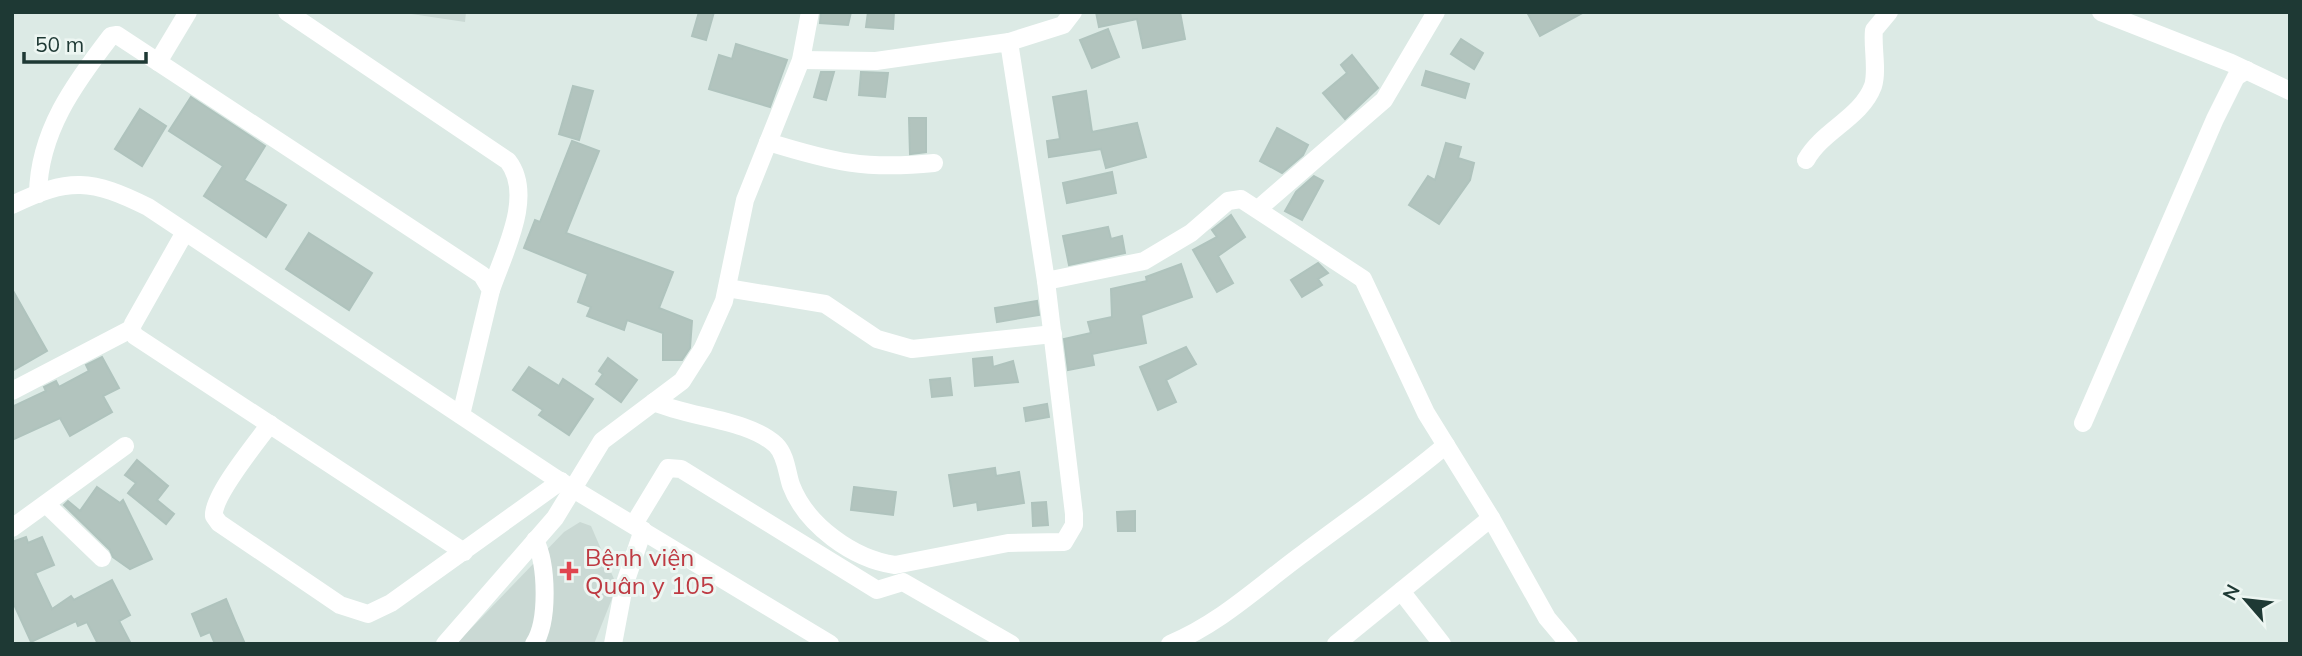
<svg xmlns="http://www.w3.org/2000/svg" width="2302" height="656" font-family="Mulish,sans-serif">
<rect width="100%" height="100%" fill="#dceae5"/>
<g fill="#cad9d4">
<polygon points="398,12 466,12 465,22"/>
<polygon points="580,522 591,526 617,586 594,644 456,644 564,532"/>
</g>
<g fill="#b2c4be" stroke="#afc3bd" stroke-width="2">
<polygon points="699,12 714,12 706,40 692,36"/>
<polygon points="821,12 851,12 848,25 820,23"/>
<polygon points="868,12 894,12 893,29 866,27"/>
<polygon points="1096,12 1180,12 1185,39 1143,48 1137,19 1099,27"/>
<polygon points="1527,12 1584,12 1540,36"/>
<polygon points="1108,29 1119,57 1092,68 1080,40"/>
<polygon points="1461,39 1483,53 1474,69 1451,54"/>
<polygon points="736,44 787,60 770,107 709,89 719,55 732,59"/>
<polygon points="1352,55 1378,88 1345,119 1323,93 1347,73 1341,65"/>
<polygon points="1426,71 1469,84 1465,98 1422,85"/>
<polygon points="821,72 834,72 826,100 814,97"/>
<polygon points="861,72 888,73 885,97 859,95"/>
<polygon points="573,86 593,91 579,140 559,134"/>
<polygon points="1086,91 1092,132 1137,123 1146,157 1106,168 1101,149 1049,157 1047,141 1060,139 1053,97"/>
<polygon points="191,97 265,146 244,180 286,205 266,237 204,196 223,166 169,131"/>
<polygon points="140,109 166,126 142,166 115,149"/>
<polygon points="909,118 926,118 926,152 910,154"/>
<polygon points="1277,128 1308,145 1303,155 1282,173 1260,161"/>
<polygon points="572,141 599,151 566,233 673,272 659,308 692,321 690,348 682,360 663,360 663,333 627,320 624,330 587,316 591,307 578,302 588,274 524,248 535,220 540,222"/>
<polygon points="1446,143 1461,147 1458,158 1474,163 1470,180 1439,224 1409,205 1428,176 1435,180"/>
<polygon points="1112,172 1116,193 1067,203 1063,183"/>
<polygon points="1314,176 1323,181 1302,220 1285,211 1296,192"/>
<polygon points="1231,215 1245,237 1218,256 1233,283 1217,292 1193,250 1217,237 1212,230"/>
<polygon points="1108,227 1111,239 1122,236 1125,253 1069,265 1063,236"/>
<polygon points="309,233 372,273 349,310 286,269"/>
<polygon points="1318,263 1328,273 1318,279 1322,285 1302,297 1291,280"/>
<polygon points="1181,264 1192,297 1141,315 1146,343 1092,354 1094,365 1068,370 1064,339 1091,333 1088,322 1112,317 1111,289 1147,281 1146,277"/>
<polygon points="12,289 47,351 12,371"/>
<polygon points="1037,301 1039,315 997,322 995,308"/>
<polygon points="1186,347 1196,364 1166,380 1176,402 1158,410 1140,367"/>
<polygon points="102,357 119,388 103,396 112,412 70,436 60,418 12,440 12,407 46,391 44,387 56,381 59,387 89,371 86,365"/>
<polygon points="992,357 993,367 1013,361 1018,382 975,386 973,359"/>
<polygon points="608,358 637,380 621,402 596,384 603,374 599,371"/>
<polygon points="529,367 559,386 563,379 593,399 569,435 539,415 543,410 513,390"/>
<polygon points="950,378 952,395 932,397 930,380"/>
<polygon points="1047,404 1049,417 1026,421 1024,408"/>
<polygon points="137,460 168,486 157,500 174,514 166,524 128,493 136,483 125,475"/>
<polygon points="995,468 996,476 1019,472 1024,503 978,510 977,502 954,506 949,475"/>
<polygon points="97,487 120,503 123,500 152,559 130,569 113,557 110,550 64,505 68,501 80,511"/>
<polygon points="854,487 896,492 893,515 851,510"/>
<polygon points="1046,502 1048,525 1033,526 1032,503"/>
<polygon points="1135,511 1135,531 1118,531 1117,512"/>
<polygon points="26,537 28,543 42,537 54,565 35,573 52,609 71,596 74,600 112,580 130,615 119,621 131,644 98,644 87,622 78,626 76,621 31,642 12,600 12,542"/>
<polygon points="226,599 235,621 245,644 215,644 210,632 201,636 192,614"/>
</g>
<g fill="none" stroke-linecap="round" stroke-linejoin="round">
<g stroke="#fff" stroke-width="18">
<path d="M287 12 508 161C535 196 503 254 491 290"/>
<polyline points="2101,12 2231,63 2290,91"/>
<polyline points="1009,42 1063,25 1073,12"/>
<polyline points="801,60 876,61 1009,42 1046,281 1144,261 1191,233 1228,201 1241,199 1363,279 1426,413 1491,518 1547,618 1569,644"/>
<polyline points="158,62 188,12"/>
<path d="M768 142C833 162 865 170 934 163"/>
<path d="M1806 160C1823 130 1861 118 1873 86 1878 70 1872 46 1874 30L1889 12"/>
<path d="M38 194C39 132 74 84 111 36L117 35 482 275 491 290 461 415"/>
<path d="M12 205C69 177 92 179 148 207L555 478 830 644"/>
<polyline points="1258,209 1384,100 1436,12"/>
<polyline points="185,232 133,324 131,329 135,336 464,552"/>
<polyline points="727,288 825,304 877,339 912,349 1053,334"/>
<polyline points="12,391 131,329"/>
<path d="M654 402C690 418 748 419 776 445 786 455 787 473 791 485 806 525 853 559 895 565L1008 543 1064 542 1074 525V514L1046 281"/>
<polyline points="2083,423 2215,119 2236,77 2247,70"/>
<path d="M270 424C257 442 212 496 214 516L219 523 340 605 368 614 391 603 561 481"/>
<polyline points="47,505 102,558"/>
<polyline points="634,524 668,468 681,469 877,590 903,582 1011,644"/>
<polyline points="12,528 125,446"/>
<polyline points="1401,591 1442,644"/>
<polyline points="445,644 555,518 602,441 682,381 703,348 724,301 745,200 801,60 810,12"/>
<path d="M534 644C549 621 547 564 535 540"/>
<polyline points="613,644 624,586 643,530"/>
<path d="M1170 644C1221 623 1260 585 1304 553 1352 517 1400 484 1446 445"/>
<polyline points="1336,644 1491,518"/>
</g>
</g>
<path fill="#e0444e" stroke="#edf6f2" stroke-width="2.5" d="M565.5 560.5h7v7h7v7h-7v7h-7v-7h-7v-7h7z"/>
<g text-anchor="middle" dominant-baseline="central" stroke-width="6" stroke-linejoin="round" paint-order="stroke">
<g font-size="24" fill="#be3a42" stroke="#edf6f2" text-anchor="start">
<text x="585" y="557">Bệnh viện<tspan x="585" dy="28">Quân y 105</tspan></text>
</g>
</g>
<rect width="2302" height="656" fill="none" stroke="#1e3934" stroke-width="28"/>
<g transform="translate(2246 600) rotate(298)" stroke="#edf6f2" stroke-width="5" paint-order="stroke">
<path d="M0-5L12 26L0 18L-12 26Z" fill="#1e3934"/>
<text y="-10" font-size="19" font-weight="bold" text-anchor="middle" fill="#1e3934">N</text>
</g>
<path d="M24 52v10h122v-10" fill="none" stroke="#1e3934" stroke-width="3.5"/>
<text x="35" y="52" font-size="21" fill="#1e3934" stroke="#edf6f2" stroke-width="5" paint-order="stroke">50 m</text>
</svg>
